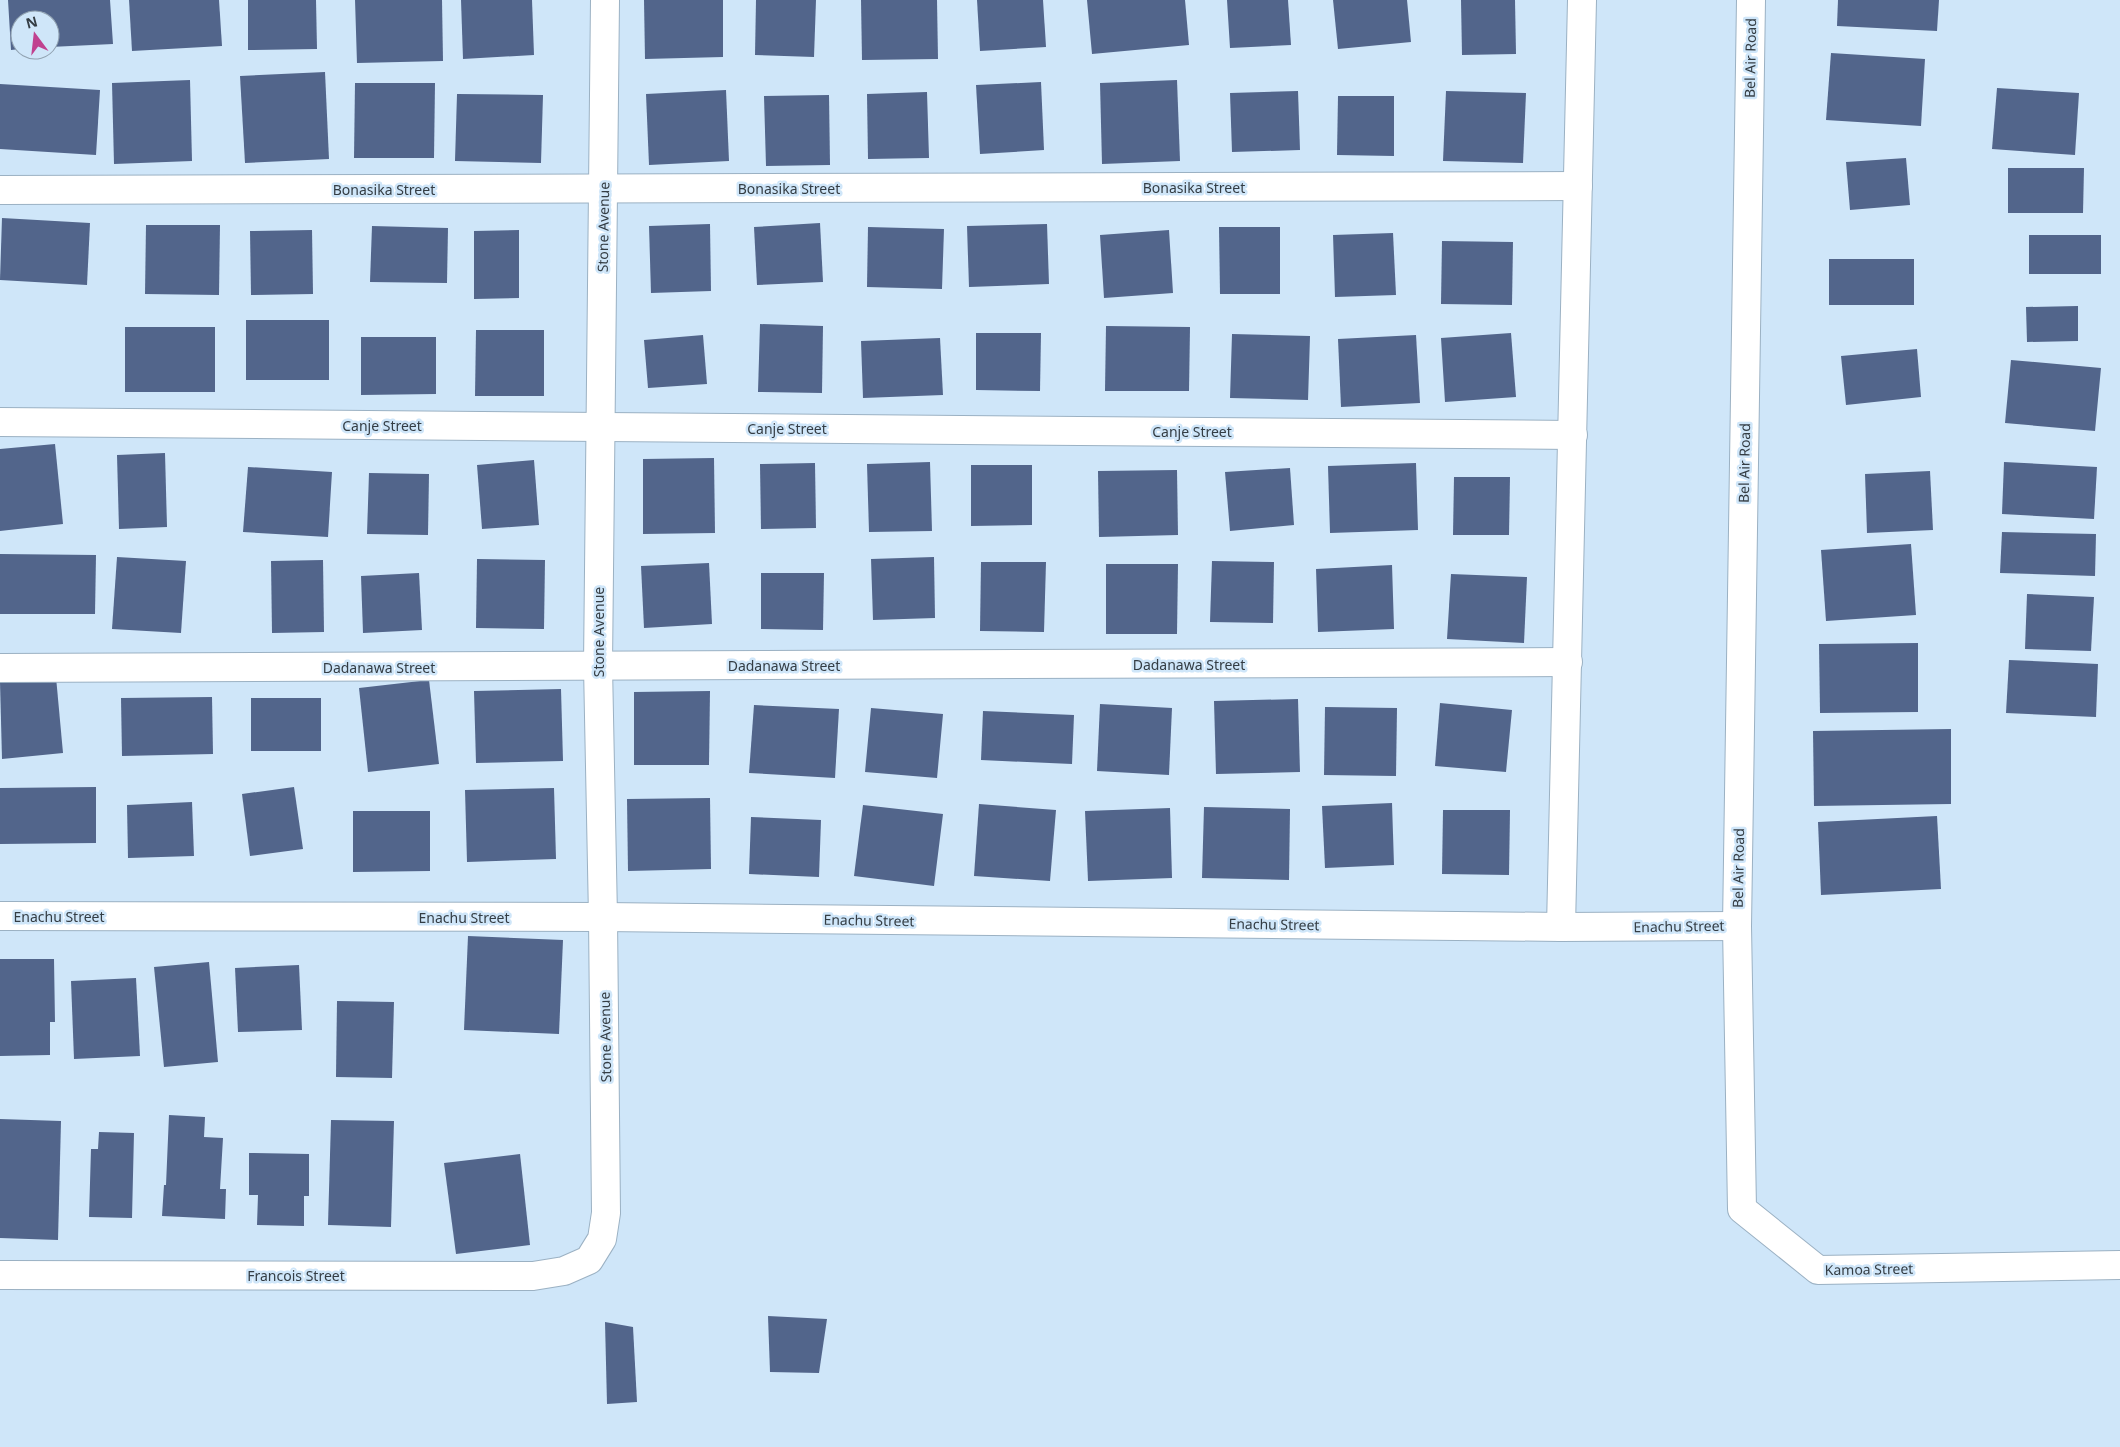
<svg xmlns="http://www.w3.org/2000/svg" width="2120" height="1447" font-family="'Noto Sans',sans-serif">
<rect width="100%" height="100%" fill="#cfe6f9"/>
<g fill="#52658b">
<polygon points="8,0 110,0 113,44 50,47 50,20 20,20 20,49 11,50"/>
<polygon points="129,0 219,0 222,46 132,51"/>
<polygon points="248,0 316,0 317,49 248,50"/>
<polygon points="355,0 442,0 443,61 357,63"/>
<polygon points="461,0 532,0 534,55 463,59"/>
<polygon points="644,0 723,0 723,57 645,59"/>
<polygon points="756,0 816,0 814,57 755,55"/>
<polygon points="861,0 937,0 938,59 862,60"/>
<polygon points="977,0 1043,0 1046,47 980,51"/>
<polygon points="1087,0 1185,0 1189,45 1092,54"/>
<polygon points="1227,0 1288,0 1291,45 1230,48"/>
<polygon points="1333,0 1407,0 1411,42 1338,49"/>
<polygon points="1461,0 1515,0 1516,54 1462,55"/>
<polygon points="1838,0 1939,0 1937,31 1837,26"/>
<polygon points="1831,53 1925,59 1921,126 1826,120"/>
<polygon points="325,72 329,159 245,163 240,76"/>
<polygon points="190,80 192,161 114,164 112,83"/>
<polygon points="1177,80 1180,161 1102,164 1100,83"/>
<polygon points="1041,82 1044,150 980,154 976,85"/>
<polygon points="355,83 435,83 434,158 354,158"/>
<polygon points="0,84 100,90 96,155 0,149"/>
<polygon points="1997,88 2079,93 2075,155 1992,149"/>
<polygon points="726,90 729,161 649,165 646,94"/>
<polygon points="1298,91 1300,150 1232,152 1230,93"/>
<polygon points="1446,91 1526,93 1523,163 1443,161"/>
<polygon points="927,92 929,158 868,159 867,94"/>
<polygon points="457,94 543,95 541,163 455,161"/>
<polygon points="829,95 830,165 766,166 764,96"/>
<polygon points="1338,96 1394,96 1394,156 1337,155"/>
<polygon points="1906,158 1910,205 1850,210 1846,162"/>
<polygon points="2008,168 2084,168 2083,213 2008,213"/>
<polygon points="2,218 90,223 87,285 0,280"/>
<polygon points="820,223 823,282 757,285 754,227"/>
<polygon points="710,224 711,291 651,293 649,226"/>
<polygon points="1047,224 1049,284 969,287 967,226"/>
<polygon points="146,225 220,225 219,295 145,294"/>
<polygon points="372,226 448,228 447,283 370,282"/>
<polygon points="868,227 944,229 942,289 867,287"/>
<polygon points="1219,227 1280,227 1280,294 1220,294"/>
<polygon points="312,230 313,294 251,295 250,231"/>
<polygon points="519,230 519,298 474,299 474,231"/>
<polygon points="1169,230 1173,293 1104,298 1100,235"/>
<polygon points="1393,233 1396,295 1335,297 1333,235"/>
<rect x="2029" y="235" width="72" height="39"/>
<polygon points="1442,241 1513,242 1512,305 1441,304"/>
<rect x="1829" y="259" width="85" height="46"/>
<polygon points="2078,306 2078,341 2027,342 2026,307"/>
<rect x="246" y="320" width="83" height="60"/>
<polygon points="760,324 823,326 822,393 758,392"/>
<polygon points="1106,326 1190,327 1189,391 1105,391"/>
<rect x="125" y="327" width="90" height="65"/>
<polygon points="476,330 544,330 544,396 475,396"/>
<polygon points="976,333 1041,333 1040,391 976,390"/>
<polygon points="1511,333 1516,397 1445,402 1441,338"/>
<polygon points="1232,334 1310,336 1308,400 1230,398"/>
<polygon points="703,335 707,384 648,388 644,340"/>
<polygon points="1416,335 1420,403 1341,407 1338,339"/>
<polygon points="361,337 436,337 436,394 361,395"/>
<polygon points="940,338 943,395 863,398 861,341"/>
<polygon points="1917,349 1921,397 1846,405 1841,356"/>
<polygon points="2011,360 2101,368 2095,431 2005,423"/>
<polygon points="55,444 63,524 0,531 0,449"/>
<polygon points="165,453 167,527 119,529 117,455"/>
<polygon points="714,458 715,533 643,534 643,459"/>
<polygon points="534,460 539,525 482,529 477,465"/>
<polygon points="930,462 932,531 869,532 867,464"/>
<polygon points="2004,462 2097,467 2094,519 2002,514"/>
<polygon points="815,463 816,528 761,529 760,464"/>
<polygon points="1416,463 1418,530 1330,533 1328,466"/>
<polygon points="971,465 1032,465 1032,525 971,526"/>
<polygon points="248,467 332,472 328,537 243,532"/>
<polygon points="1290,468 1294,525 1230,531 1225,472"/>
<polygon points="1177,470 1178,535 1099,537 1098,471"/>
<polygon points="1930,471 1933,530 1867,533 1865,474"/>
<polygon points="369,473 429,474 428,535 367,534"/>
<polygon points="1454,477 1510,477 1509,535 1453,535"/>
<polygon points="2002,532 2096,534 2095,576 2000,573"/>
<polygon points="1911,544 1916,615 1826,621 1821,550"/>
<polygon points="0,554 96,555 95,614 0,614"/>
<polygon points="117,557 186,561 181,633 112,629"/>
<polygon points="934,557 935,618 873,620 871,559"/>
<polygon points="477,559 545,560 544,629 476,628"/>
<polygon points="323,560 324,632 272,633 271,561"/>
<polygon points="1212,561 1274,562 1273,623 1210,622"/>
<polygon points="981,562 1046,562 1044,632 980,631"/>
<polygon points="709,563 712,624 644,628 641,566"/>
<polygon points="1106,564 1178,564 1177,634 1106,634"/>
<polygon points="1392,565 1394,629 1318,632 1316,569"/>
<polygon points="419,573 422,630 363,633 361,576"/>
<polygon points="761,573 824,573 823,630 761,629"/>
<polygon points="1451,574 1527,577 1524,643 1447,639"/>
<polygon points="2027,594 2094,597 2091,651 2025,649"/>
<polygon points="1918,643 1918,712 1820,713 1819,644"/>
<polygon points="2009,660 2098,664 2096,717 2006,713"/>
<polygon points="56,677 63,753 2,759 0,682"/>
<polygon points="429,680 439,764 368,772 359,688"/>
<polygon points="561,689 563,761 476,763 474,691"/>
<polygon points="710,691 709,765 634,765 634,692"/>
<polygon points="212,697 213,754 122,756 121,698"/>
<rect x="251" y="698" width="70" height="53"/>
<polygon points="1298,699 1300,772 1216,774 1214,701"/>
<polygon points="1440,703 1512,710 1506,772 1435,766"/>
<polygon points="1100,704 1172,708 1169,775 1097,771"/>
<polygon points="754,705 839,709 835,778 749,773"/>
<polygon points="1325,707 1397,708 1396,776 1324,775"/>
<polygon points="871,708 943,714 937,778 865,772"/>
<polygon points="983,711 1074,715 1072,764 981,760"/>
<polygon points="1951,729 1951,804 1814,806 1813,731"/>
<polygon points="96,787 96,843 0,844 0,788"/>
<polygon points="294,787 303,849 250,856 242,794"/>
<polygon points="554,788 556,859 467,862 465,790"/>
<polygon points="710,798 711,869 628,871 627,799"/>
<polygon points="192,802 194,856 128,858 127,805"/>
<polygon points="1392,803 1394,865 1325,868 1322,806"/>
<polygon points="979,804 1056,810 1050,881 974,876"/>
<polygon points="863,805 943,814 934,886 854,876"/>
<polygon points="1204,807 1290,809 1289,880 1202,878"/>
<polygon points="1170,808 1172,878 1088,881 1085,811"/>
<polygon points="1443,810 1510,810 1509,875 1442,874"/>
<polygon points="353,811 430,811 430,871 353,872"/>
<polygon points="1937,816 1941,889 1821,895 1818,822"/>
<polygon points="751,817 821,820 819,877 749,874"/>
<polygon points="468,936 563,940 559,1034 464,1030"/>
<polygon points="0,959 54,959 55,1022 50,1022 50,1055 0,1056"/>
<polygon points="209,962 218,1062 164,1067 154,967"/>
<polygon points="299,965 302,1030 238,1032 235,968"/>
<polygon points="136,978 140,1056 74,1059 71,981"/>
<polygon points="337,1001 394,1002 392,1078 336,1077"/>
<polygon points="169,1115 205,1117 204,1137 223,1138 220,1189 226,1189 225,1219 162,1216 164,1185 166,1185"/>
<polygon points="0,1119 61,1121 58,1240 0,1238"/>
<polygon points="331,1120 394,1121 391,1227 328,1225"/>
<polygon points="99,1132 134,1133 132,1218 89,1217 91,1149 98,1149"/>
<polygon points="249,1153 309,1154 309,1196 304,1196 304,1226 257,1225 258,1195 249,1195"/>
<polygon points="520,1154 530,1245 456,1254 444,1163"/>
<polygon points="768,1316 827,1319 819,1373 770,1372"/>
<polygon points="605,1322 633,1327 637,1402 607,1404"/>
</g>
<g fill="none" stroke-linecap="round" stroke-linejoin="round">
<g stroke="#9bb1c3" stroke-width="30">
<g id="street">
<polyline points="1751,0 1737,926 1742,1209 1818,1270 2120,1265"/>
<polyline points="0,190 1578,186"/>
<polyline points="0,422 1573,435"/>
<polyline points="0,668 1568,662"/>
<polyline points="0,916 603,917 1561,927 1737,926"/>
<polyline points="1561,927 1582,0"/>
<polyline points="0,1275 533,1276 564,1271 589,1260 602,1239 606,1213 603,917 598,666 605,0"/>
</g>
</g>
<use href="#street" stroke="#fff" stroke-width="28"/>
</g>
<g text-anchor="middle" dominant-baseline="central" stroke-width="5" stroke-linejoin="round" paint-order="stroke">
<g font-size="14" fill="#343d44" stroke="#cfe6f9">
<text transform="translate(1750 58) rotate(-89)">Bel Air Road</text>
<text x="1194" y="187">Bonasika Street</text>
<text x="789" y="188">Bonasika Street</text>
<text x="384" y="189">Bonasika Street</text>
<text transform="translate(603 227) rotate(-89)">Stone Avenue</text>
<text x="382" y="425">Canje Street</text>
<text x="787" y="428">Canje Street</text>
<text x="1192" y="431">Canje Street</text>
<text transform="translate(1744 463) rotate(-89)">Bel Air Road</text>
<text transform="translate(598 632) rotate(-90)">Stone Avenue</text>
<text x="1189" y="664">Dadanawa Street</text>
<text x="784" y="665">Dadanawa Street</text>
<text x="379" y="667">Dadanawa Street</text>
<text transform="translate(1738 868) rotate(-89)">Bel Air Road</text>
<text x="59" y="916">Enachu Street</text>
<text x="464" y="917">Enachu Street</text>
<text transform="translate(869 920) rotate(1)">Enachu Street</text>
<text transform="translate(1274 924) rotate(1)">Enachu Street</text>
<text transform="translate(1679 926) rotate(-1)">Enachu Street</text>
<text transform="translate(605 1037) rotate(-91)">Stone Avenue</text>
<text transform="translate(1869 1269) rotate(-1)">Kamoa Street</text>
<text x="296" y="1275">Francois Street</text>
</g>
</g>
<g transform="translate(35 35) rotate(345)"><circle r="24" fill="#cfe6f9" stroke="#91a2b1"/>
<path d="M0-4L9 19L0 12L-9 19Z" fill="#c0418f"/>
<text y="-8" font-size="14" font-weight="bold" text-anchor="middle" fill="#343d44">N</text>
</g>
</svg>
